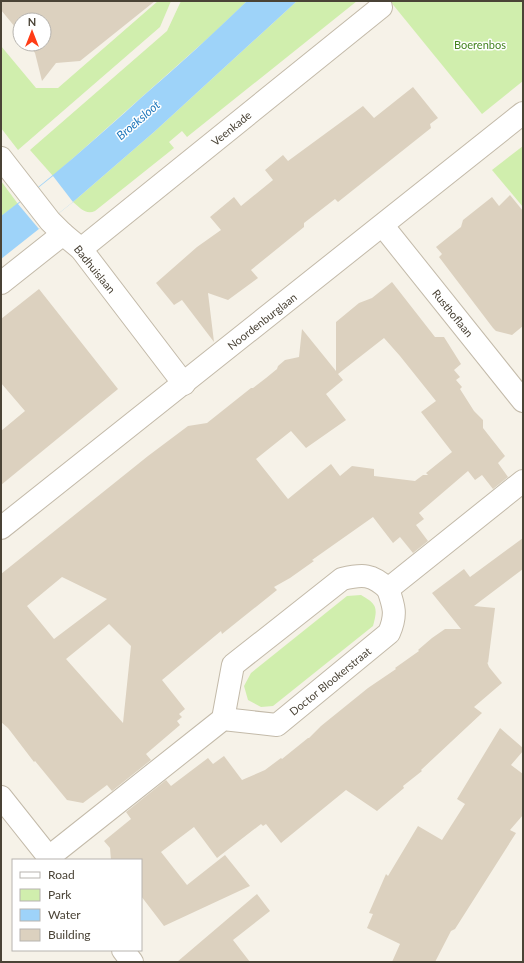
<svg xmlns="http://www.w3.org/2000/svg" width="524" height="963" font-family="Lato,sans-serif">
<rect width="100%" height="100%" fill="#f6f2e8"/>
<g fill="#d0eead">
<polygon points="158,1 171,1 160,27 18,150 1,128 1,46 36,88 58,88"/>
<polygon points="181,1 247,1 216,31 53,176 30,150 167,31"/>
<path d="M297 1H357L187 137 182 131 169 142 174 148 95 211C86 215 80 208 73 202L154 132Z"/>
<polygon points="390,1 523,1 523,81 482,114"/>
<polygon points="523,146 523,207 492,170"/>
<polygon points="1,181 18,204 1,216"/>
<path d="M361 595C377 604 378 608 373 626L273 706 261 707 248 700 244 686 251 673 347 596Z"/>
</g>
<path fill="#9ed3f9" d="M247 1H297L154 132 73 202 1 259V216C50 179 96 139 142 97 178 66 213 34 247 1Z"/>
<polygon fill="#f6f2e8" points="53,176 73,202 39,229 18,204"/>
<g fill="#dcd1bf" fill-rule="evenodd">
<polygon points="1,1 155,1 80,61 56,63 42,81 35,53 28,44 44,44 44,20 20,20 20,33 1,10"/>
<polygon points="413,87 438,118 430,124 431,128 338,202 335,199 304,223 304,227 251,270 258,278 228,300 208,293 214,342 182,300 174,305 156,283 197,247 221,230 210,217 234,197 241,206 273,180 265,170 283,155 288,161 363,106 374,118"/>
<polygon points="510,195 523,211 523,326 512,335 496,331 493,328 439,257 442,254 436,247 461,227 463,220 492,197 499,206"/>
<path d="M392 282 435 337H444L461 364 454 370 460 377 456 380 462 387 460 389 474 411 483 420V428L505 456 498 463 508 477 493 489 482 475 475 480 468 471 419 513 424 519 416 525 428 541 413 553 400 537 393 543 373 517 312 560 314 561 290 578 274 587 277 590 222 634 221 631 162 680 185 709 179 714 182 717 177 721 180 725 146 754 151 760 112 791 107 785 83 803 67 800 35 761 34 762 8 728 1 722V574L148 456 188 426 207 423 251 388H253L266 378 277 369 278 366 285 360 299 357 302 329 336 371V322L359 303 372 298ZM384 338 400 356 436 401 421 412 452 452 426 473 428 475H423L415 481 374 476V469L352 466 340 476 331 464 288 499 256 459 291 431 306 448 346 420 326 394 343 380 338 374ZM62 577 107 599 54 639 27 606ZM109 624 131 646 123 723 66 659Z"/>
<polygon points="39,289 118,389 1,485 1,431 25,411 1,383 1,319"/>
<polygon points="523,538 523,569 474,606 495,608 488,663 487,662 489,667 502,683 474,707 482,713 421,770 422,771 403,786 404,788 377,811 346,790 281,843 266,824 263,826 261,824 217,858 194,827 161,852 187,885 225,855 250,886 164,926 141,896 141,860 111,860 110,848 104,841 131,819 126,812 166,780 171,786 208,758 213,764 224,756 242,780 265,770 281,758 282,759 308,738 309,738 321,726 368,688 396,669 395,668 419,651 418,650 432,638 445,629 461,629 432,593 464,569 470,577"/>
<polygon points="500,728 523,748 523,751 511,765 523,774 523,815 510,830 516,833 455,929 451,931 435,962 392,962 400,944 367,928 373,914 369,913 386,874 388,876 418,826 442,840 465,804 457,799"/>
<polygon points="257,894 270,911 233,940 250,962 177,962"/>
</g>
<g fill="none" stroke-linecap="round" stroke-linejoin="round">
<g stroke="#c3baa9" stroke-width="24">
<g id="minor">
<polyline points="1,158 50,221 63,234 81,249 184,384"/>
<polyline points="383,226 523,401"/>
<polyline points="81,249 381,7"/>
<polyline points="1,283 63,234"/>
<polyline points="1,528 523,113"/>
<path d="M223 719 233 665 342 579C363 574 372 574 388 589"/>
<polyline points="1,797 51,860"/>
<path d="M49 857 223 719 277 725 389 633C397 615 394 606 388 589L523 481"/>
<polyline points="123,950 132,962"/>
</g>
</g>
<use href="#minor" stroke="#fff" stroke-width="22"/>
</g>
<g text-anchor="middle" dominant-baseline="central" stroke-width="3" stroke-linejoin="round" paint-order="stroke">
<g font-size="11" fill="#458421" stroke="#fff">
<text x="480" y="44">Boerenbos</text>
</g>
<g font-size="11" fill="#4a4336" stroke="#fff">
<text transform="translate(231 128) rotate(-39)">Veenkade</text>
<text transform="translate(95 269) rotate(51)">Badhuislaan</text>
<text transform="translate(453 313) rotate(51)">Rusthoflaan</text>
<text transform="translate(262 321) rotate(-38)">Noordenburglaan</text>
<text transform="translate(330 681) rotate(-39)">Doctor Blookerstraat</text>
</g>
<g font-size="12" font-style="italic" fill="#2078bb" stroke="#fff">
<text transform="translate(138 120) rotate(-41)">Broeksloot</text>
</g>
</g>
<rect width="524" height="963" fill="none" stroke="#4a4336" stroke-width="4"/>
<rect x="12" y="859" width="130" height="92" fill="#ffffff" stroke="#b7b4af"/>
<rect x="20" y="872" width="20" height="6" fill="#ffffff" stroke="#b7b4af"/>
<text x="48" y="879" font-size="12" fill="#4a4336">Road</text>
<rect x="20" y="889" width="20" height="12" fill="#d0eead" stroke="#b7b4af"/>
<text x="48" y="899" font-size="12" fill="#4a4336">Park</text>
<rect x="20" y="909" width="20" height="12" fill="#9ed3f9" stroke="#b7b4af"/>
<text x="48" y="919" font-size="12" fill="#4a4336">Water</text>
<rect x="20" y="929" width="20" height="12" fill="#dcd1bf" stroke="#b7b4af"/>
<text x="48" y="939" font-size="12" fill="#4a4336">Building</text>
<g transform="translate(32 32)"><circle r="19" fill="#ffffff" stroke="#b7b4af"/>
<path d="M0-3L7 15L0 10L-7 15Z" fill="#ff3c16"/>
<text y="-6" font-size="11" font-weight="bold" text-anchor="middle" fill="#4a4336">N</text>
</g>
</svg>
